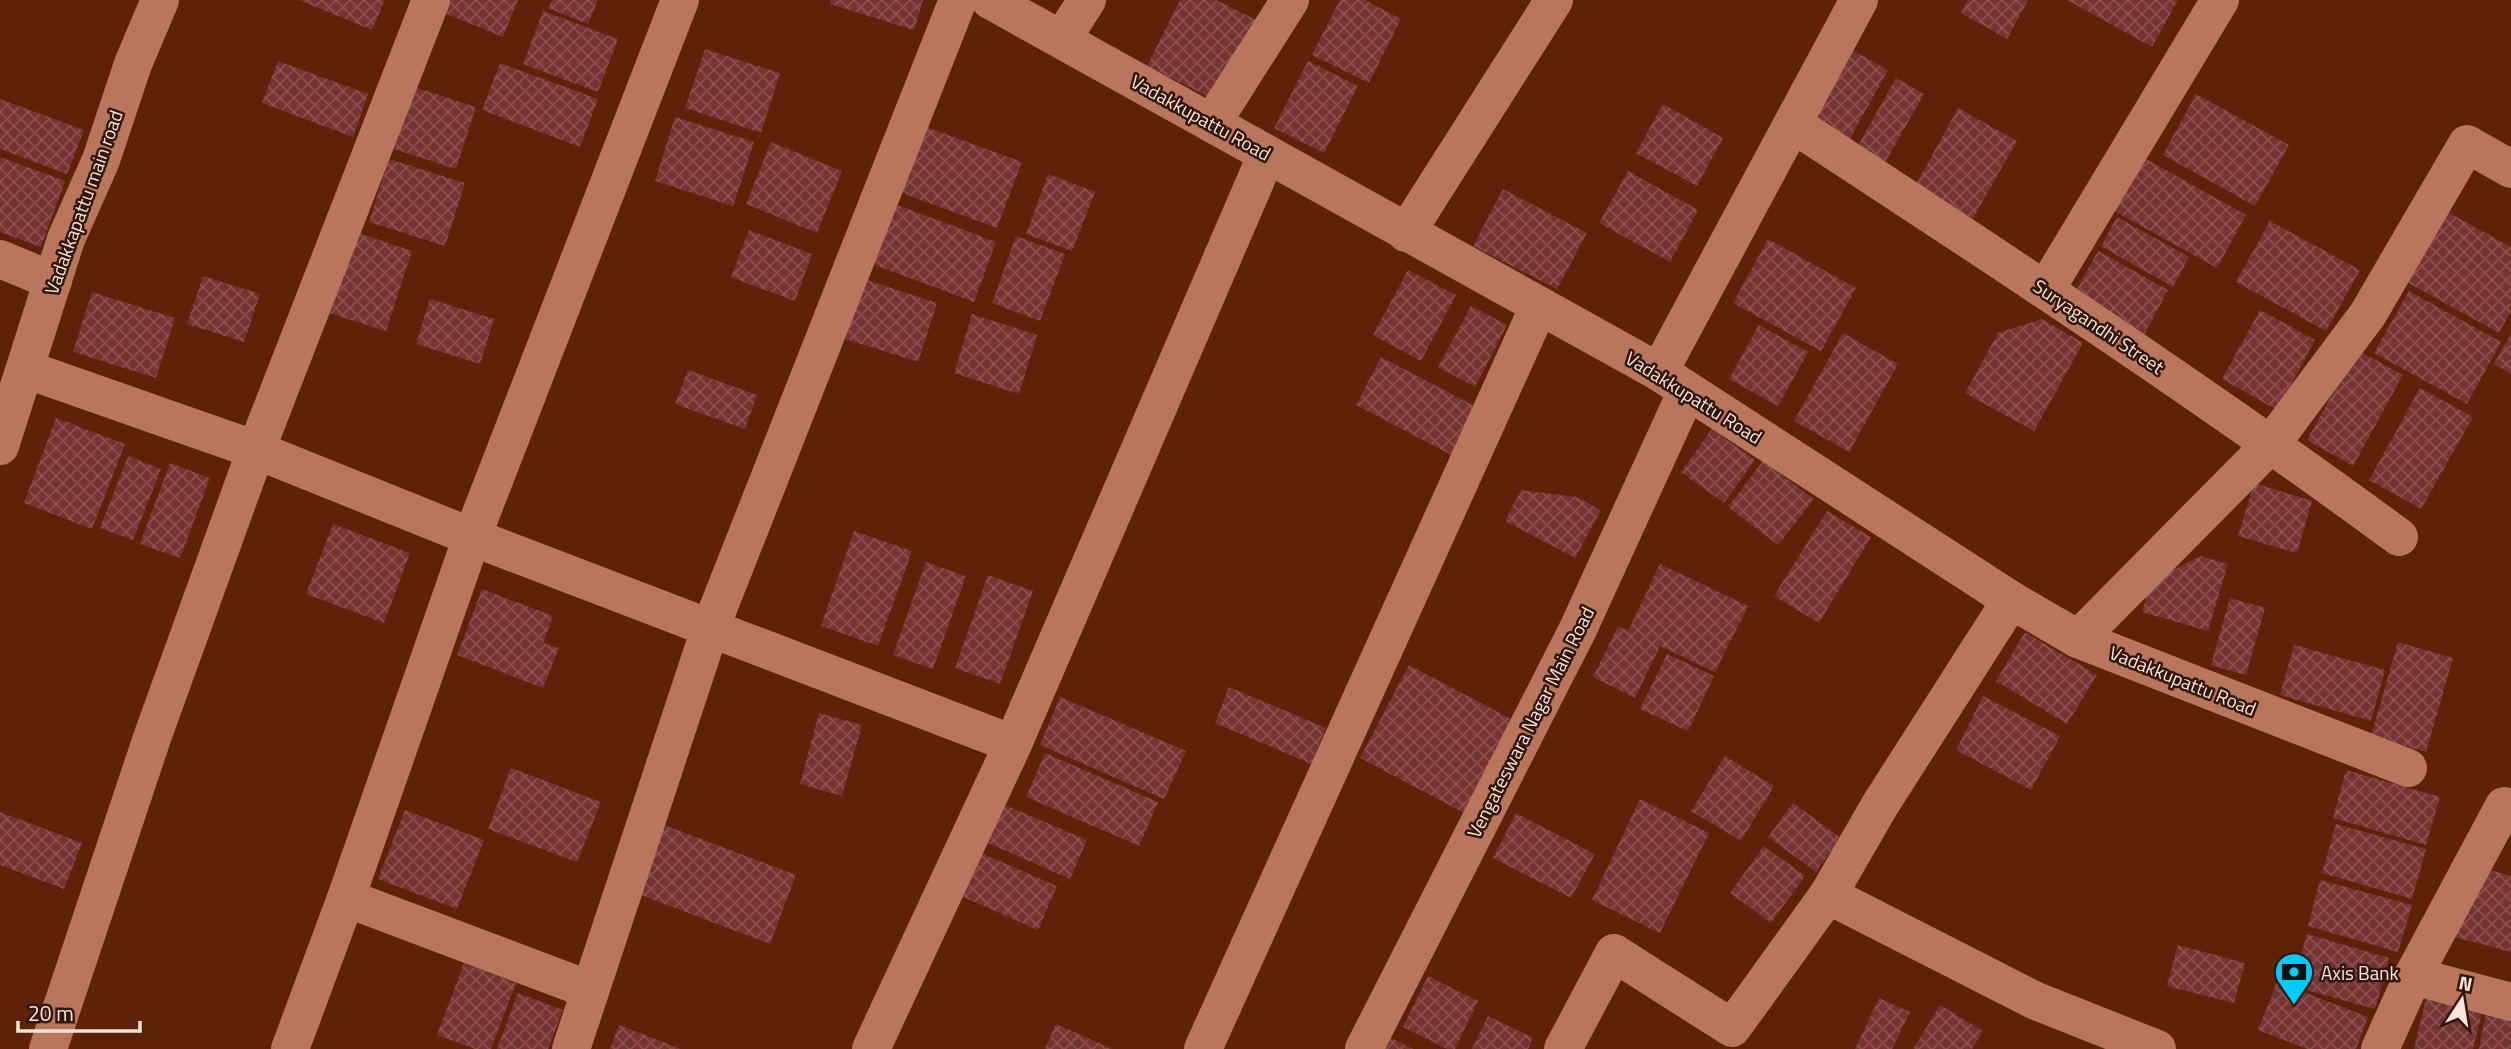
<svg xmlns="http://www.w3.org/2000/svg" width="2511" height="1049" font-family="'Titillium Web',sans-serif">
<defs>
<pattern id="building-cross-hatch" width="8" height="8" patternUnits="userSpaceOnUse" patternTransform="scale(1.75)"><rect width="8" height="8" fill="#753333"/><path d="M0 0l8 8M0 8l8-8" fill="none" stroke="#8a5050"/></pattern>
</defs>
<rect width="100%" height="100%" fill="#5d2207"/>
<g fill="url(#building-cross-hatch)">
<polygon points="299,0 385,0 372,30"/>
<polygon points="441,0 518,0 503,37 437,10"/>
<polygon points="552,0 598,0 588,24 548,8"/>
<polygon points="831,0 923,0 914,30 830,4"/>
<polygon points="1180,0 1216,0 1258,21 1217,101 1147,66"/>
<polygon points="1340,0 1365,0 1401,19 1369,83 1312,55"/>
<polygon points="1968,0 2028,0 2007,39 1961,13"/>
<polygon points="2067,0 2178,0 2152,47"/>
<polygon points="543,11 618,39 598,92 523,64"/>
<polygon points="1841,44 1888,70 1848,142 1800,116"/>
<polygon points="705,49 780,73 761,133 685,108"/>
<polygon points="278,61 368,94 353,137 262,103"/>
<polygon points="1308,61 1358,86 1324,153 1274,128"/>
<polygon points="500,63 598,99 580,147 482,110"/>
<polygon points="1896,78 1924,94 1883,166 1855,151"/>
<polygon points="411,86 476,107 456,169 391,148"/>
<polygon points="2196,94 2289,145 2255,206 2163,155"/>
<polygon points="0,99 84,130 67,174 0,149"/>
<polygon points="1663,104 1723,138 1697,186 1636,153"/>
<polygon points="1958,108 2017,141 1972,220 1914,188"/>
<polygon points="675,117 754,142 733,206 655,181"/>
<polygon points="918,124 1022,162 997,228 894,190"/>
<polygon points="771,142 842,171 817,233 746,204"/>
<polygon points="2139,155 2246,215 2217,268 2109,208"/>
<polygon points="0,157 65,181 41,247 0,232"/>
<polygon points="389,159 465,183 445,246 369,222"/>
<polygon points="1628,171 1698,210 1670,262 1599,223"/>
<polygon points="1048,174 1095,192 1072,251 1026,234"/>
<polygon points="1503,189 1587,233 1557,289 1473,246"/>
<polygon points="887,201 996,242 974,302 864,261"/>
<polygon points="2442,209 2511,247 2511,311 2499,333 2403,280"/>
<polygon points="2117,217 2189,257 2173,287 2101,246"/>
<polygon points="2270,221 2360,270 2326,331 2236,282"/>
<polygon points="749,230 812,254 795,301 731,277"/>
<polygon points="355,232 412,251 386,331 329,313"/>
<polygon points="1016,236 1065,254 1040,321 992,303"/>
<polygon points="1768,239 1856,288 1821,351 1733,303"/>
<polygon points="2098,251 2168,290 2144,335 2073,296"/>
<polygon points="1408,270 1456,295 1421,361 1373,335"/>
<polygon points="203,276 260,294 244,342 187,324"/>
<polygon points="858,277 937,303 918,362 839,337"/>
<polygon points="2409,291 2501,342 2467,404 2374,353"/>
<polygon points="92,292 175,318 156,378 73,352"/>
<polygon points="430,299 494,319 480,364 416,344"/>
<polygon points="1471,306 1507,325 1475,387 1438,367"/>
<polygon points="2260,310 2315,340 2277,410 2222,379"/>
<polygon points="972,314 1037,335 1019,394 954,373"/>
<polygon points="2042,319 2083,343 2034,431 1965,393 1998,333"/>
<polygon points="1759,325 1808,352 1778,406 1729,379"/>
<polygon points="1843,333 1898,364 1849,452 1794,421"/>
<polygon points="2511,333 2511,374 2494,364"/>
<polygon points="2357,350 2403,375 2353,466 2307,440"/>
<polygon points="1381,357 1484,411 1459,459 1356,405"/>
<polygon points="688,370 757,395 745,429 675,404"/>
<polygon points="2420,388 2473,417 2421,509 2369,480"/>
<polygon points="56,418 125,444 92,529 24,503"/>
<polygon points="1712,429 1755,460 1724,503 1681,472"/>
<polygon points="128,456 161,469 133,540 100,528"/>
<polygon points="1763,461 1814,499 1778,545 1728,507"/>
<polygon points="170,463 210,478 180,558 140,544"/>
<polygon points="2254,483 2312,501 2297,553 2238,536"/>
<polygon points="1521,490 1577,497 1601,510 1575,558 1505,521"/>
<polygon points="1827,511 1871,537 1819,623 1774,596"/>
<polygon points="333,524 410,553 384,623 306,594"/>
<polygon points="854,531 912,551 878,646 821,626"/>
<polygon points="2201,556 2228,564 2208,631 2142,612 2151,581"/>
<polygon points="926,562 966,576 933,669 893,655"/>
<polygon points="1660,564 1748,606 1715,672 1660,646 1635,698 1593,677 1618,626 1628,631"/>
<polygon points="988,575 1033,591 1000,684 955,668"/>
<polygon points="482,589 553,616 543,643 559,648 543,688 457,655"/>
<polygon points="2230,598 2265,608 2246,675 2211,665"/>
<polygon points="2025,632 2097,675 2067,724 1996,681"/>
<polygon points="2398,642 2453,658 2426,752 2371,736"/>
<polygon points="2294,645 2385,670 2371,721 2280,695"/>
<polygon points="1667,654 1714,676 1688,731 1640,709"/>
<polygon points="1409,665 1517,722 1468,815 1360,758"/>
<polygon points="1229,687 1326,728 1311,764 1215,723"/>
<polygon points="1983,696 2060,736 2031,790 1956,750"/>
<polygon points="1060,697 1186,751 1164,799 1040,745"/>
<polygon points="819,713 862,725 842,796 800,784"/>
<polygon points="1045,753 1158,802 1139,846 1026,797"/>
<polygon points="1725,756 1774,786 1741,841 1691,811"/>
<polygon points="511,768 601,802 577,862 488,829"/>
<polygon points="2346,770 2440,797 2426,845 2333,818"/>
<polygon points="1640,799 1709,833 1660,933 1592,900"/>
<polygon points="998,802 1087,840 1070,879 981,840"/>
<polygon points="1793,803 1841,838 1816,872 1768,837"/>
<polygon points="405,810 484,840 457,909 378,879"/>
<polygon points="0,812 82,843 64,889 0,865"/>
<polygon points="1516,813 1595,854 1571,898 1493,858"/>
<polygon points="651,820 796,875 770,944 625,889"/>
<polygon points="2336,824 2426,849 2412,899 2322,873"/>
<polygon points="1764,846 1805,876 1771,923 1730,893"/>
<polygon points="979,852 1057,886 1038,930 961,896"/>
<polygon points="2474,865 2511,876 2511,952 2454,937"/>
<polygon points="2320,880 2412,905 2398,952 2308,926"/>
<polygon points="2307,934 2389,958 2375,1009 2292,986"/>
<polygon points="2178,945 2245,963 2234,1003 2167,986"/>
<polygon points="464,963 516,983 491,1049 475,1049 437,1035"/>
<polygon points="1428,976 1478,1001 1455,1049 1447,1049 1403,1027"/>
<polygon points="2277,982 2368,1017 2356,1049 2307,1049 2258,1030"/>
<polygon points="518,993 563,1010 548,1049 497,1049"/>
<polygon points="2427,994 2483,1008 2473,1049 2414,1049"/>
<polygon points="1879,998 1910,1012 1892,1049 1855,1049"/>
<polygon points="1940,1005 1983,1031 1972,1049 1913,1049"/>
<polygon points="2487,1008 2511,1013 2511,1049 2479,1049"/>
<polygon points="1488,1016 1533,1038 1528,1049 1472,1049"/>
<polygon points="1056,1024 1112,1049 1045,1049"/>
<polygon points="619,1025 681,1049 610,1049"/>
<polygon points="1385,1035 1413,1049 1378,1049"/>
</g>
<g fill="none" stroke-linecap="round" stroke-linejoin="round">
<g stroke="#ba765c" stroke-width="38">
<polyline points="431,0 256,450 472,537 1013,744"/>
<polyline points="990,0 1659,372 2011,600 2078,639 2408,768"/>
<polyline points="1062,39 1087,0"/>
<polyline points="1212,123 1290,0"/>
<path d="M1793 124C1998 258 2202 392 2399 537"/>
<polyline points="1406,233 1554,0"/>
<polyline points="0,259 53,281"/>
<polyline points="2046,289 2220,0"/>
<polyline points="25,369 256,450 153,735 48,1049"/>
<polyline points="1659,372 1859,0"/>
<polyline points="0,446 66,239 101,160 133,64 160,0"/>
<polyline points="2078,639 2272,443 2368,314 2467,144 2511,169"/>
<polyline points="1828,895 2036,1001 2157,1049"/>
<polyline points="346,898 590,990"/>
<polyline points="2413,976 2511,1002"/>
<polyline points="290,1049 346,898 472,537 680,0"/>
<polyline points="571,1049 710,629 958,0"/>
<polyline points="871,1049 1013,744 1267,154"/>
<polyline points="1203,1049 1539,306"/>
<polyline points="1364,1049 1578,629 1687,391"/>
<polyline points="1563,1049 1614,953 1732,1028 1828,895 1880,805 2011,600"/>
<polyline points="2380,1049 2413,976 2504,806 2511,808"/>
</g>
</g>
<defs>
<g id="bank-pin" transform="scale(2.0125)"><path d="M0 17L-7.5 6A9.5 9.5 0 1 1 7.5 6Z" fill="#00cbf8" stroke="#30160b"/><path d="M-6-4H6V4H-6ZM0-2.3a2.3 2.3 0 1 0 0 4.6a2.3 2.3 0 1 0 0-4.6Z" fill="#111"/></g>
</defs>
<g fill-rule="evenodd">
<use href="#bank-pin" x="2294" y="972"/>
</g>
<g text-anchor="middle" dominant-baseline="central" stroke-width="5" stroke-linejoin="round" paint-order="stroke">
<g font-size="19" fill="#fce5dc" stroke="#30160b">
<text transform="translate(1201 117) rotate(29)">Vadakkupattu Road</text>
<text transform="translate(83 202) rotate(-70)">Vadakkapattu main road</text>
<text transform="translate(2099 326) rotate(34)">Suryagandhi Street</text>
<text transform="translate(1694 397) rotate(32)">Vadakkupattu Road</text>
<text transform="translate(2183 680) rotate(22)">Vadakkupattu Road</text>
<text transform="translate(1530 722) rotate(-63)">Vengateswara Nagar Main Road</text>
</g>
<g font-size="19" fill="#fce5dc" stroke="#30160b" text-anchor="start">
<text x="2321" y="972">Axis Bank</text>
</g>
</g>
<g transform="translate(2462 1000) rotate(12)" stroke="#30160b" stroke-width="5" paint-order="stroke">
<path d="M0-5L12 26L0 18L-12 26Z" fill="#fce5dc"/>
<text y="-10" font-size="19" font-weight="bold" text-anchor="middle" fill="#fce5dc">N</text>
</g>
<path d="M18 1021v10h122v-10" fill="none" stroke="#fce5dc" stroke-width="3.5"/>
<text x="28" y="1021" font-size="21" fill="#fce5dc" stroke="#30160b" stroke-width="5" paint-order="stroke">20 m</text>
</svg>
